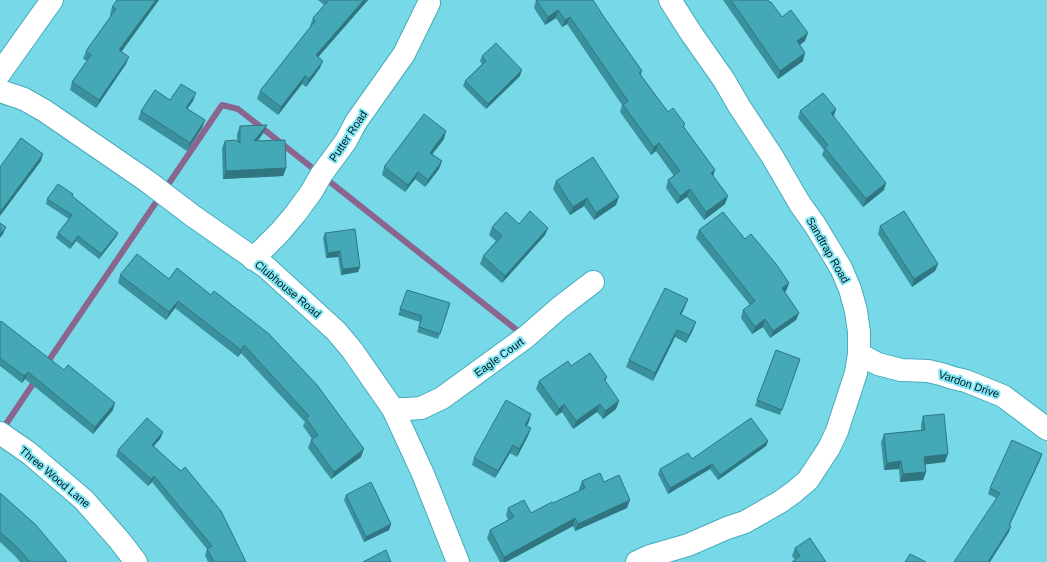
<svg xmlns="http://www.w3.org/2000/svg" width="1047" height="562" font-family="Arial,sans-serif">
<rect width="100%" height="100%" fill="#77d8e8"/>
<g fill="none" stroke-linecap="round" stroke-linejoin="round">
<g stroke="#8a668f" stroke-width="6">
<polyline points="45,366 222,105 238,109 523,335"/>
<polyline points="2,430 37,378"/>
</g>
<g stroke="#47abba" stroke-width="24">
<g id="street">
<polyline points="0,73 52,0"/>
<polyline points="0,91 24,99 45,111 147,181 193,216 266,267 336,331 352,350 393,409 423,474 458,562"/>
<polyline points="253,259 280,232 296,213 312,191 321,175 346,141 356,122 404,54 429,3"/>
<polyline points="859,354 878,364 901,370 928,371 941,374 953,378 966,381 1003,396 1047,429"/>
<polyline points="393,409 407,409 421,408 442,398 526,337 559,308 593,282"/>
<polyline points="0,433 29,453 84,500 120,541 136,562"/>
<polyline points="637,562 650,556 688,545 727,528 745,522 780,502 794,492 808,480 829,448 837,431 856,373 859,354 859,332 856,311 850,289 841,268 815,225 800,204 772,156 739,106 724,80 691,33 670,0"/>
</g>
</g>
<use href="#street" stroke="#fff" stroke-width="22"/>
</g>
<g fill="#3a909d">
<polygon points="159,0 121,51 126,64 96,108 70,90 72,82 87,61 83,59 86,51 111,16 110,15 112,7"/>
<polygon points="318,0 368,0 318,57 320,68 306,87 302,84 278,115 257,99 260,91 311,27 310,26 313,18 324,5"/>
<polygon points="536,0 604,17 642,71 641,75 668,112 685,124 684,127 713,176 725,204 704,220 687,197 677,204 666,188 668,180 674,176 656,151 651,155 620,112 622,105 567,24 562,27 556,18 545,25 534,8"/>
<polygon points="723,0 768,0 782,17 805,41 800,45 803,61 778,79"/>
<polygon points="482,56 520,76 486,109 463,86 465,81 482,64 480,61"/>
<polygon points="170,100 193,101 187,109 205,120 202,128 187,151 138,119 141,111"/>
<polygon points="836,109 833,116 884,190 863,207 822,155 824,150 798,118 800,111"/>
<polygon points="240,126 264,132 258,141 286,168 283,176 223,179 222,148 225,141 237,141 237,134"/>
<polygon points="444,139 432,154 442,161 439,169 425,187 415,179 405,192 382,175 384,167"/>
<polygon points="556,181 616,205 594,220 584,206 570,215 553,189"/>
<polygon points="72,197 118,233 116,237 99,259 76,241 70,249 56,238 58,233 69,219 46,204 47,199"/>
<polygon points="519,224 548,228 545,235 502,283 480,264 483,256 496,241 489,235 492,227"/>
<polygon points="880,226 938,264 935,271 912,287 878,234"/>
<polygon points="699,230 745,239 789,283 786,291 785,292 799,313 796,320 770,338 763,327 752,334 741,318 743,310 750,305 696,238"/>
<polygon points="325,233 360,267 358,272 341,275 338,257 326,258 323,238"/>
<polygon points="177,268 361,457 331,479 308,448 311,440 312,439 303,426 305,422 241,353 238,357 175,308 166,320 118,283 120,275 169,279"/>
<polygon points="407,290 450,303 438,339 417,332 420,322 398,315"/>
<polygon points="685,307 681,315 693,330 686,343 675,337 653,381 626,367 629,360"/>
<polygon points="0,322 64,370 113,410 93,434 25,379 22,383 0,366"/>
<polygon points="776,350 800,359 780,415 755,406"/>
<polygon points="571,366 607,377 605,382 619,401 616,409 603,419 597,412 573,429 562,412 556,416 536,389 539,381"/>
<polygon points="531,414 527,426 528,436 517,457 510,453 495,478 472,465 474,458"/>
<polygon points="923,416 945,462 925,464 926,472 923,480 900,482 899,469 884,470 881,442 884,434 921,430 921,424"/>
<polygon points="163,432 160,439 154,446 246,562 208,562 205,555 207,549 152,482 148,486 116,456 118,450"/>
<polygon points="768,441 766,446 718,480 710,469 668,494 658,474 660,469 692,459"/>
<polygon points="1042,454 1040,460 1009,525 1009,532 996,498 988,494 990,488"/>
<polygon points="582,481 604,482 627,508 575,531 573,526 506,562 500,562 487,538 490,530 508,520 506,515 508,508 531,513 580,491 579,489"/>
<polygon points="0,493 67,562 20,562 15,556 0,542"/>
<polygon points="346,495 391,524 389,530 364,542 344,500"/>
<polygon points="795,548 826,562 795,560 792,556"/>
</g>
<g fill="#307680">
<polygon points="156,0 159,0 117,58 119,50"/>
<polygon points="364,0 368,0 313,63 316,55"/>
<polygon points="558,10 556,18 545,25 548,17"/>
<polygon points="570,17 567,24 562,27 565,20"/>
<polygon points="808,33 805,41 794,49 797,41"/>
<polygon points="805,53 803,61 778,79 780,71"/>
<polygon points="129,57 126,64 96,108 99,100"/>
<polygon points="323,61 320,68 306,87 309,79"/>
<polygon points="522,70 520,76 486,109 488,104"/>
<polygon points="305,76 302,84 278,115 281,107"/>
<polygon points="196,93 193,101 183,115 186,108"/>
<polygon points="836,109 834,116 828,120 831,113"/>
<polygon points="205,120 202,128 187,151 190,143"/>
<polygon points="267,125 264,132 251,148 254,141"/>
<polygon points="446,131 444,139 427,161 430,153"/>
<polygon points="659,143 656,151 651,155 654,147"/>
<polygon points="43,154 41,161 0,216 0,212"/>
<polygon points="442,161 439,169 425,187 428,180"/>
<polygon points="286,168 283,176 223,179 226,171"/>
<polygon points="715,170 713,177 711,173"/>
<polygon points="418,172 415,179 405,192 408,185"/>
<polygon points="886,183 884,190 863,207 866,199"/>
<polygon points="690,189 687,197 677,204 680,196"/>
<polygon points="728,196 725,204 704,220 706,212"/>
<polygon points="619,197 616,205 594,220 596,213"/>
<polygon points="587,198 584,206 570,215 573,207"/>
<polygon points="6,227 3,234 0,238 0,234"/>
<polygon points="548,228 545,235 502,283 505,276"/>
<polygon points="118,233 116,237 99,259 101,254"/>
<polygon points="78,236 76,241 70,249 72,244"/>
<polygon points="340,251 338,257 326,258 328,253"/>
<polygon points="938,264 935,271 912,287 914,279"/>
<polygon points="360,267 358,272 341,275 343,269"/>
<polygon points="789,283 786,291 779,296 782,288"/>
<polygon points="688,299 685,307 677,322 680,314"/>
<polygon points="178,301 175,308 166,320 169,312"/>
<polygon points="799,313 796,320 770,338 773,331"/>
<polygon points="765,319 763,327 752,334 755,327"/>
<polygon points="696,322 693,330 686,343 689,335"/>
<polygon points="677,330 675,337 653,381 655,373"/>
<polygon points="244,345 241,353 238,357 241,350"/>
<polygon points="28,372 25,379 22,383 24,376"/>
<polygon points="619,401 616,409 603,419 605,411"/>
<polygon points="115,403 113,410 93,434 95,427"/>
<polygon points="564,404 562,412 556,416 559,409"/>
<polygon points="600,404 597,412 573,429 576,421"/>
<polygon points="531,414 529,422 523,433 525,425"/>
<polygon points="531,428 528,436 517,457 519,449"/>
<polygon points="163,432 160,439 149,451 152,445"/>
<polygon points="768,441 766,446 718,480 720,475"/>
<polygon points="513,445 510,453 495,478 498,471"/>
<polygon points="364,449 361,457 331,479 334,472"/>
<polygon points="948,454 945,462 922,465 924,457"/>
<polygon points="1042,454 1040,460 1007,531 1009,525"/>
<polygon points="901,461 899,469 884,470 887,463"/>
<polygon points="712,464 710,469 668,494 670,488"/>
<polygon points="926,472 923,480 900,482 903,474"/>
<polygon points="154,476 152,482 148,486 151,479"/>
<polygon points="630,500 627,508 575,531 578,524"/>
<polygon points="575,518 573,526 506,562 503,562 504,557"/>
<polygon points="391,524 389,530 364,542 366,537"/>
<polygon points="1011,526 1009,532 990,562 988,562"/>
</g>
<g fill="#44a8b7" stroke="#307680">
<polygon points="117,0 156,0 119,50 129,57 99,100 72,82 91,55 86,51 116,9 112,7"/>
<polygon points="329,0 364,0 316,55 323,61 309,79 305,76 281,107 260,91 315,21 313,18"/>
<polygon points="536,0 593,0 604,17 642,71 639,73 668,112 673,108 685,124 683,126 715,170 711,173 728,196 706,212 690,189 680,196 668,180 680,171 659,143 654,147 623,105 628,101 570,17 565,20 558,10 548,17"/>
<polygon points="731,0 768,0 770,3 771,2 782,17 791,10 808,33 797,41 805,53 780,71"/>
<polygon points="496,43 522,70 488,104 465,81 486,61 482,56"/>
<polygon points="181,84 196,93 186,108 205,120 190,143 141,111 155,90 170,100"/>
<polygon points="823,93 836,109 831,113 886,183 866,199 825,148 828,145 800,111"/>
<polygon points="424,114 446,131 430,153 442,161 428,180 418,172 408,185 384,167"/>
<polygon points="267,125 254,141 285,140 286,168 226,171 225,141 235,140 240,143 240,126"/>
<polygon points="21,138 43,154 0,212 0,167"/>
<polygon points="593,157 619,197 596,213 587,198 573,207 556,181"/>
<polygon points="58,184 73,194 72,196 118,233 101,254 78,236 72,244 58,233 72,215 47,199"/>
<polygon points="530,211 548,228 505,276 483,256 502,236 492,227 506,212 519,224"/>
<polygon points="904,211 938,264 914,279 880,226"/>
<polygon points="723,212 745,239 751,234 776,264 789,283 782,288 799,313 773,331 765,319 755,327 743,310 755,301 699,230"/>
<polygon points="0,223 6,227 0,234"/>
<polygon points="355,229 360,267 343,269 340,251 328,253 325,233"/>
<polygon points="137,254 169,279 177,268 211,295 214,291 269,334 317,385 364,449 334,472 311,440 318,435 306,418 309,416 244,345 241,350 178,301 169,312 120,275"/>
<polygon points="665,288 688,299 680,314 696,322 689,335 677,330 655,373 629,360"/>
<polygon points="407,290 450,303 440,334 419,327 422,316 400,309"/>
<polygon points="1,321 64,370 68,365 115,403 95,427 28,372 24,376 0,358 0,322"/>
<polygon points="776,350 800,359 782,410 757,400"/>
<polygon points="590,353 607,377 604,379 619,401 605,411 600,404 576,421 564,404 559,409 539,381 568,361 571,366"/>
<polygon points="506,400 531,414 525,425 531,428 519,449 513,445 498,471 474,458"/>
<polygon points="944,414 948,454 924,457 926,472 903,474 901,461 887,463 884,434 925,430 923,416"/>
<polygon points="147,418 163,432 152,445 181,471 185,467 221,511 246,562 214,562 207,549 212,546 154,476 151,479 118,450"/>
<polygon points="751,418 768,441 720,475 712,464 670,488 660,469 688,453 692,459"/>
<polygon points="1012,440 1042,454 1009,525 1011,526 988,562 954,562 1000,493 990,488"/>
<polygon points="600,473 604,482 619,475 630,500 578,524 575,518 504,557 490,530 514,517 508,508 524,500 531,513 552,502 553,503 585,488 582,481"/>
<polygon points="371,482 391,524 366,537 346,495"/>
<polygon points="0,493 35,524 67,562 30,562 18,548 0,532"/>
<polygon points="810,538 826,562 792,562 800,556 795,548"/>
<polygon points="386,550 391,562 363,562"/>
<polygon points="910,554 926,562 905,562"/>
</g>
<g text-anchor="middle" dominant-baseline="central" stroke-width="4" stroke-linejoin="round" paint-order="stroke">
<g font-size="11" fill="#00181c" stroke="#84e5f5">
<text transform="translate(348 136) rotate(-56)">Putter Road</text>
<text transform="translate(828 250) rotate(60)">Sandtrap Road</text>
<text transform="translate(288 289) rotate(40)">Clubhouse Road</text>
<text transform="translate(499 357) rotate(-36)">Eagle Court</text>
<text transform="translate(969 384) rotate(19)">Vardon Drive</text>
<text transform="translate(55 477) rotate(40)">Three Wood Lane</text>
</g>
</g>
</svg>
